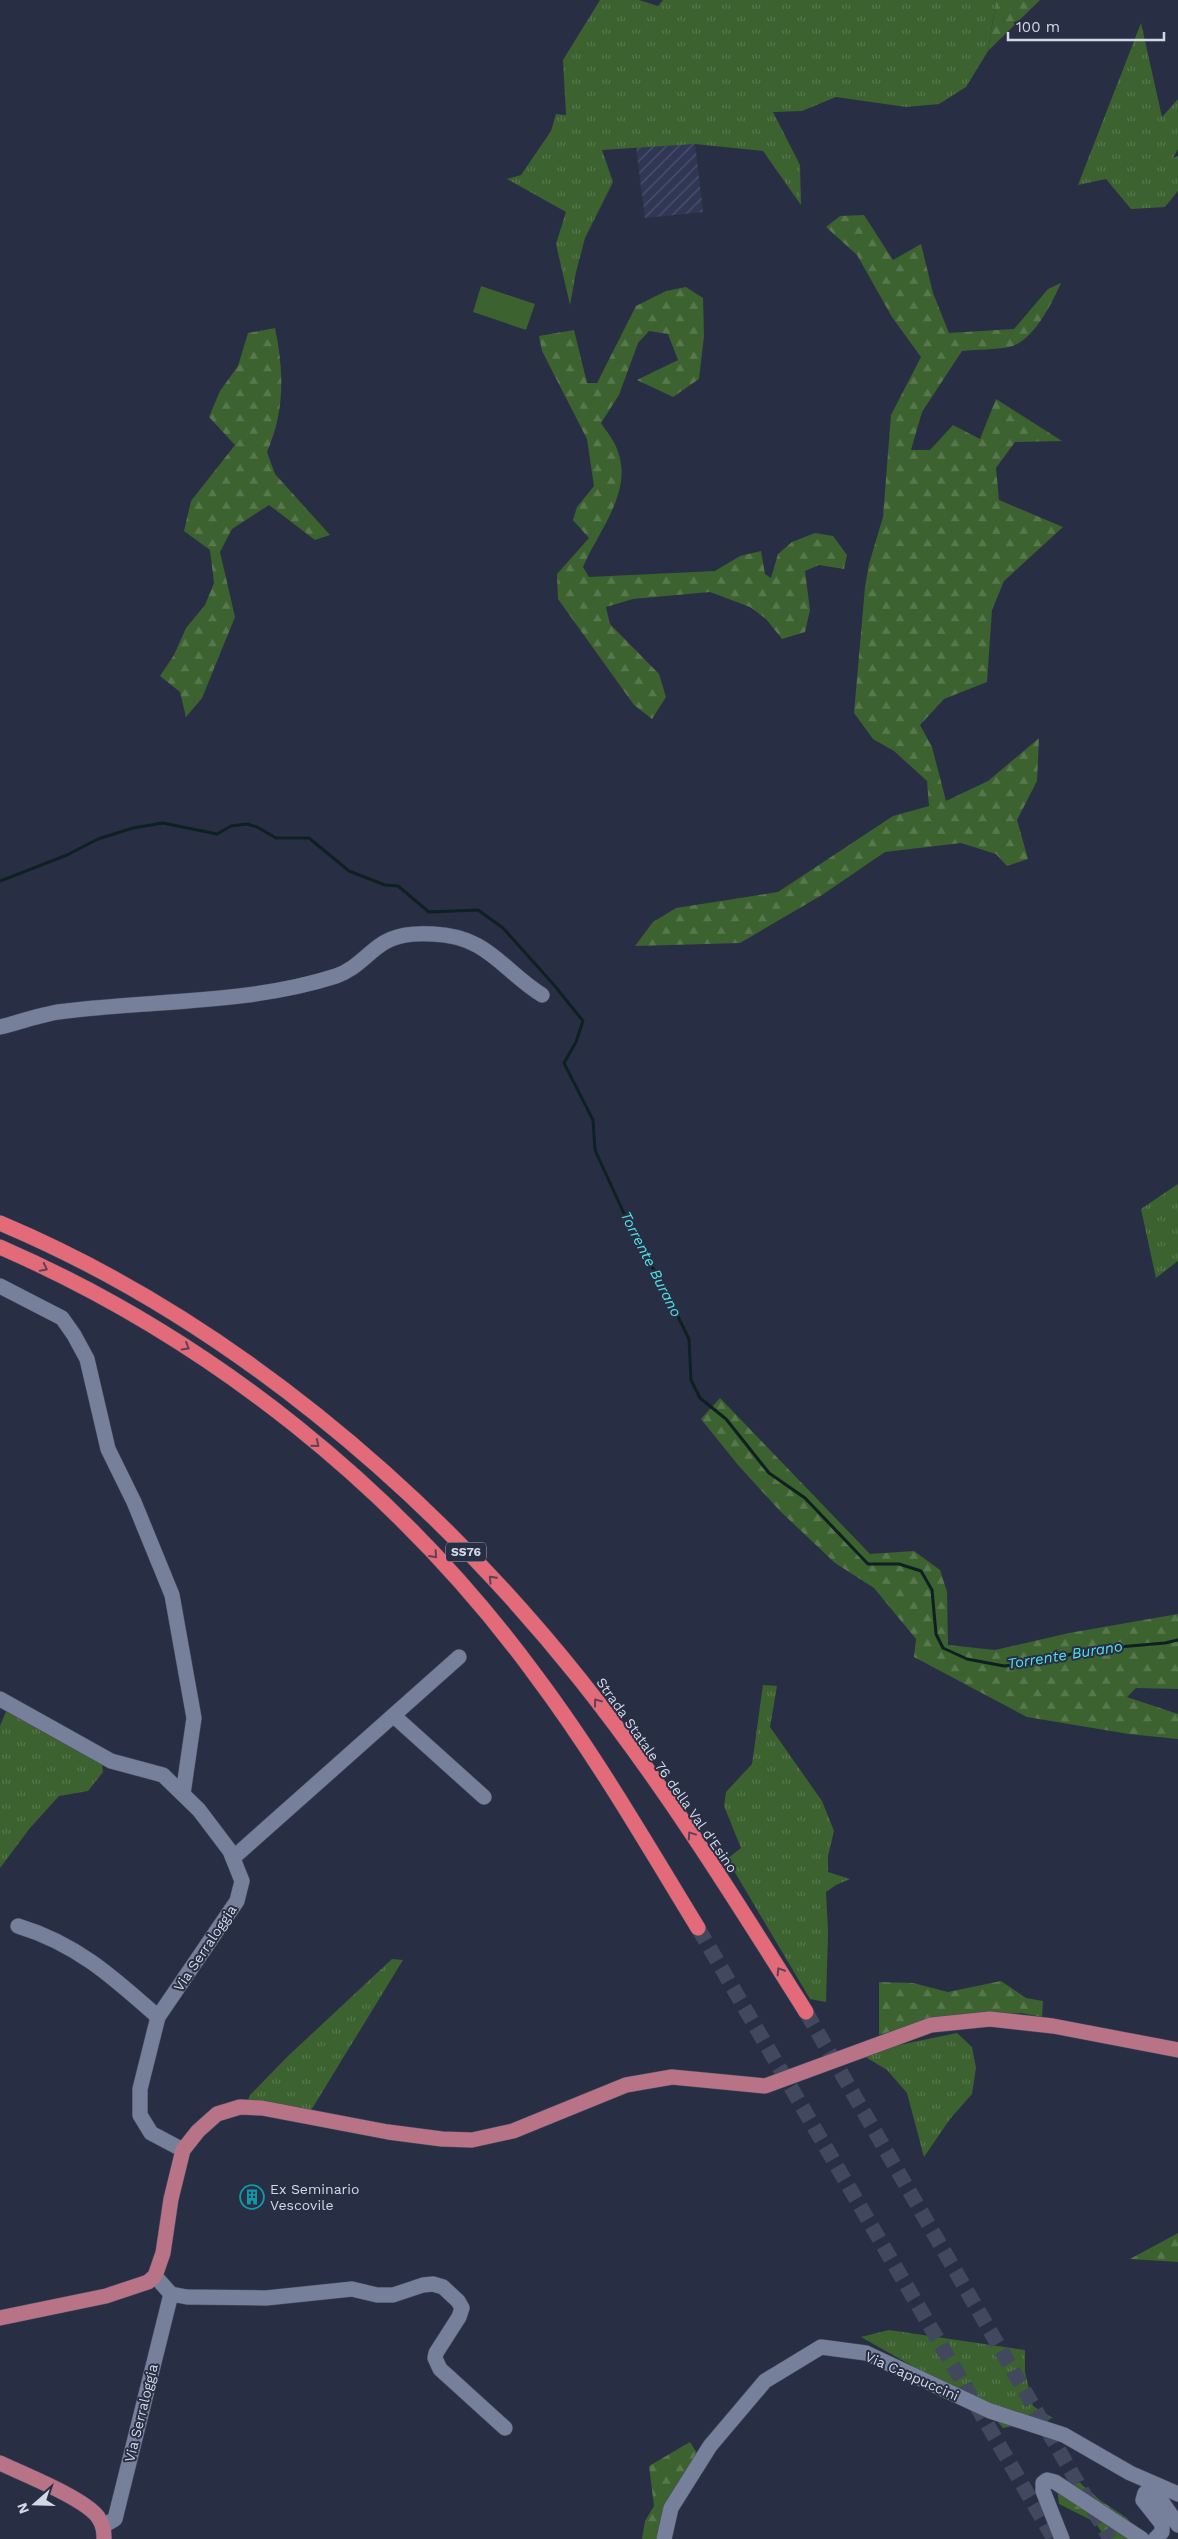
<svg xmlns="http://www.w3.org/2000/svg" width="1178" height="2539" font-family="'Work Sans',sans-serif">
<defs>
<pattern id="industrial-furrows" width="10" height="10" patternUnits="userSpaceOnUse" patternTransform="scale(1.25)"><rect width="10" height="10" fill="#2f3754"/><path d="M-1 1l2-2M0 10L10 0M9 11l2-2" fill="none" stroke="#4c536d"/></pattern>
<pattern id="grass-tufts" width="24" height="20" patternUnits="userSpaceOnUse" patternTransform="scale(1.25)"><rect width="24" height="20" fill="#3c622f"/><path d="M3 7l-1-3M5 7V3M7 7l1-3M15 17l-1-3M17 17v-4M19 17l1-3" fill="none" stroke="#57784d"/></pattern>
<pattern id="forest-firs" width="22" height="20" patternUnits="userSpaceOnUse" patternTransform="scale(1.25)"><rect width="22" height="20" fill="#3c622f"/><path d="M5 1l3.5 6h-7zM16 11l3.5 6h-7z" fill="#57784d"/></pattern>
</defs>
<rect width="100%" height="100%" fill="#282f45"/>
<polygon fill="url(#industrial-furrows)" points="695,144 703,212 645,218 636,147"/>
<g fill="url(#grass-tufts)">
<polygon points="600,0 639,0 658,6 663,0 996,0 988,51 966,87 939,104 906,107 836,97 802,111 773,112 800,165 801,205 763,151 695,144 602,150 613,182 585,238 576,272 570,305 556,244 566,212 507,179 521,175 551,131 556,114 566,115 563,60"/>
<polygon points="1141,23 1162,117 1178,99 1178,149 1173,158 1178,156 1178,191 1165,207 1131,209 1106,179 1078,185"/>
<polygon points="1178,1184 1178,1261 1156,1278 1141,1209"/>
<polygon points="763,1685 777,1686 770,1727 822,1801 834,1831 828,1856 828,1872 850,1879 836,1885 826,1892 828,1932 826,2002 810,1999 727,1859 741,1848 724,1806 726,1792 752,1764"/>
<polygon points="7,1709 102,1763 103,1772 88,1791 59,1796 30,1828 0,1868 0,1726"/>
<polygon points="392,1959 403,1960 310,2112 246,2104 250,2095 287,2057"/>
<polygon points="957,2033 972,2047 976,2068 972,2094 950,2119 924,2157 907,2093 887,2070 864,2056 889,2047"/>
<polygon points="889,2330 1025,2350 1025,2372 1033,2406 1053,2418 1003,2428 975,2396 937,2380 861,2337"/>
</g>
<g fill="url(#forest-firs)">
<polygon points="996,0 1040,0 988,51"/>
<path d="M864 215 893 260 921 244 933 293 949 333 1014 329 1048 289 1061 283C1052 303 1033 342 1009 347 994 350 978 349 962 351L922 412 911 450H930L953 425 980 439 996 399 1062 441 1015 442 996 468 999 500 1063 527 1004 581 992 610 987 682 944 699 920 725 932 747 946 801 988 781 1039 738 1037 781 1017 820 1028 859 1007 866 996 854 961 843 885 852 822 895 740 943 635 946 653 922 676 908 778 892 893 816 929 806 927 781 894 751 873 739 854 713 865 587 869 564 883 517 891 415 921 357 892 317 857 255 826 227 840 216Z"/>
<path d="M686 287 703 298 704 336 699 379 673 397 637 380 678 360 668 334 649 331 638 343 619 395 601 423C606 431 614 440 617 449 634 492 599 529 583 567L589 577 715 571 740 556 761 551 765 574 771 578 778 554 792 542 815 533 833 536 847 555 844 569 819 565 805 571 810 610 805 632 782 639 766 619 750 607 710 592 633 599 606 607 610 624 659 674 666 697 652 719 634 705 558 599 557 574 589 538 573 520 577 507 594 486 587 439 542 351 539 336 574 330 587 383H597L636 306 666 291Z"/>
<path d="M275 328C284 371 285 411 267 452L275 474 330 535 315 540 269 505 232 529 220 552 235 617 202 698 186 717 180 692 160 676 174 655 186 628 205 605 214 583 210 550 184 531 191 501 235 445 209 417 220 391 238 366 248 333Z"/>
<polygon points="720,1398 870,1554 914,1551 940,1570 947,1592 948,1645 995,1650 1069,1633 1178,1614 1178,1689 1136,1688 1127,1697 1178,1714 1178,1739 1129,1734 1027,1717 914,1657 916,1639 874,1588 835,1563 780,1511 738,1465 701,1419"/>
<polygon points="1001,1981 1026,1998 1043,2001 1042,2017 1021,2013 928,2021 879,2035 879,1982 913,1983 948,1992"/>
<polygon points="1178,2233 1178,2262 1130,2259"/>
<polygon points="690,2442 700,2458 664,2539 642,2539 645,2521 654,2506 649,2466"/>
<polygon points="1080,2483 1101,2501 1127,2518 1145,2539 1106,2539 1095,2522 1059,2504 1057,2487"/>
</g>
<polygon fill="#3c622f" points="481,286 535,304 526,330 473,312"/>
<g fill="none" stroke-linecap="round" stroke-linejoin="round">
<polyline stroke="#0e2021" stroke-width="3" points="0,881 67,855 98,839 133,828 163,823 217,834 231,826 247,824 257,827 276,838 309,838 349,871 385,885 398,886 429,912 478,910 503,928 554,985 583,1021 576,1042 564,1063 593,1120 595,1150 642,1253 657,1274 689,1339 691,1380 700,1398 726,1419 769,1473 805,1498 868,1564 899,1564 921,1571 932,1590 936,1634 943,1648 967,1659 1004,1666 1050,1661 1084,1650 1165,1643 1178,1640"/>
<g stroke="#42485d" stroke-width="15" stroke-dasharray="15 8" stroke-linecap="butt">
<polyline points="698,1928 1054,2539"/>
<polyline points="806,2012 1110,2539"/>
</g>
<g stroke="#474d5f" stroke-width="16">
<g id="minor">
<path d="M0 1027C22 1022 43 1013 66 1011 155 1000 249 1004 336 976 354 970 364 957 379 946 395 934 414 933 433 934 488 936 502 970 542 995"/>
<polyline points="0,1286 62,1318 74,1335 87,1359 108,1449 134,1502 172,1595 194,1718 183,1794"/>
<polyline points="0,1699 111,1761 163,1775 199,1810 230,1851 242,1881 237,1901 158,2017 140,2089 140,2115 151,2133 183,2150"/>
<polyline points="394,1716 484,1797"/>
<polyline points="233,1858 459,1657"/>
<path d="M18 1926C77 1944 113 1977 158 2017"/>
<polyline points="155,2276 171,2294 187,2297 266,2298 352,2289 377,2295 393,2295 423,2285 433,2284 443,2287 458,2301 462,2308 459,2317 436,2353 435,2358 440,2369 505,2428"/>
<polyline points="103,2526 115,2519 171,2294"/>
<polyline points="664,2539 671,2508 710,2446 765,2381 821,2347 866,2353 990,2411 1064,2435 1130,2473 1178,2494"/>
<polyline points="1062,2539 1043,2491 1043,2483 1047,2480 1055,2482 1142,2539"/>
<polyline points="1155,2539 1162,2532 1162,2524 1143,2500 1145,2493 1160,2499 1178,2525"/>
</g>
</g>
<g stroke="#474d5f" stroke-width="16">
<g id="major">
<polyline points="0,2318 106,2296 148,2282 155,2276 163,2253 171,2199 183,2150 198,2131 217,2114 240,2107 262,2108 388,2132 442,2139 472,2140 513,2131 626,2085 672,2077 765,2086 931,2025 990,2019 1053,2026 1178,2050"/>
<path d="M0 2463C23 2474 84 2498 98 2517 103 2525 104 2530 104 2539"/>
</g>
</g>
<g stroke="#474d5f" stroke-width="16">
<g id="highway">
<path d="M0 1223C225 1318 427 1488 579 1678 663 1783 735 1899 806 2012"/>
<path d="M0 1247C211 1339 400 1490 536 1676 596 1756 646 1843 698 1928"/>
</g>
</g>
<use href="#minor" stroke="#77809a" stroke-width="15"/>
<use href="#major" stroke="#b87386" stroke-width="15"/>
<use href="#highway" stroke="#e36b79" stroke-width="15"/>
</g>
<defs><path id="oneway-chevron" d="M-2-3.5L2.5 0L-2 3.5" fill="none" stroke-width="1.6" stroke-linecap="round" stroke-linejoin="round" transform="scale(1.25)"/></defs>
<g stroke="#604155">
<use href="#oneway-chevron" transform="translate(44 1268) rotate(27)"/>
<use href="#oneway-chevron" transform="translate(186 1347) rotate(31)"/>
<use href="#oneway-chevron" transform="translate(316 1444) rotate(39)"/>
<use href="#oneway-chevron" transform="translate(434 1555) rotate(48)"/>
<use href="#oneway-chevron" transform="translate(492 1579) rotate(-134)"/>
<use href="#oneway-chevron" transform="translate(597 1702) rotate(-127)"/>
<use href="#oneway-chevron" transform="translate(691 1835) rotate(-124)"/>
<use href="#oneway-chevron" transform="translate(780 1971) rotate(-122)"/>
</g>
<defs>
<g id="building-ring" transform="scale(1.25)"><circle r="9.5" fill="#282f45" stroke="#0f9aa8" stroke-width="1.5"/><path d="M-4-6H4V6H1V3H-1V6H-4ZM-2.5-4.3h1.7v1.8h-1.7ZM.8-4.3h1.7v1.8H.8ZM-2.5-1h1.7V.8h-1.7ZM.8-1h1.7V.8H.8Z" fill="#0f9aa8"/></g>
</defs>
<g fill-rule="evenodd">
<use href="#building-ring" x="252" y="2197"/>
</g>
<g text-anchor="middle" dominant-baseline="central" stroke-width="4" stroke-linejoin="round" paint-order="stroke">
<rect fill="#282f45" stroke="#a0a5b6" stroke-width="1" x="446" y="1542.5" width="40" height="19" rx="4"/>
<g font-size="12" font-weight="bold" fill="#d3d8e6">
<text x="466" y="1552">SS76</text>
</g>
<g font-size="14" fill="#d3d8e6" stroke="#282f45">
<text transform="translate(667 1775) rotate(55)">Strada Statale 76 della Val d'Esino</text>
<text transform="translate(205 1948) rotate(-56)">Via Serraloggia</text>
<text transform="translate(912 2376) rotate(24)">Via Cappuccini</text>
<text transform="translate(141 2413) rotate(-76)">Via Serraloggia</text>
</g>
<g font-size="14" fill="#d3d8e6" stroke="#282f45" text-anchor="start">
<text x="270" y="2189">Ex Seminario<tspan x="270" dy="16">Vescovile</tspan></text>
</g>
<g font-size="15" font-style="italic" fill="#52e3e7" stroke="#282f45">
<text transform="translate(651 1264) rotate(63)">Torrente Burano</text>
<text transform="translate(1065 1655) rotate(-9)">Torrente Burano</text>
</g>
</g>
<g transform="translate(35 2504) rotate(250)" stroke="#282f45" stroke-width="4" paint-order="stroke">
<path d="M0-4L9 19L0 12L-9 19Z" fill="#d3d8e6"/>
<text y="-8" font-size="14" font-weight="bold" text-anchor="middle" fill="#d3d8e6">N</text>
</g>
<path d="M1008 32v8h156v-8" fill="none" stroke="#d3d8e6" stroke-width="2.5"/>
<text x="1016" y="32" font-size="15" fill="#d3d8e6" stroke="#282f45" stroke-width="4" paint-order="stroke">100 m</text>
</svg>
